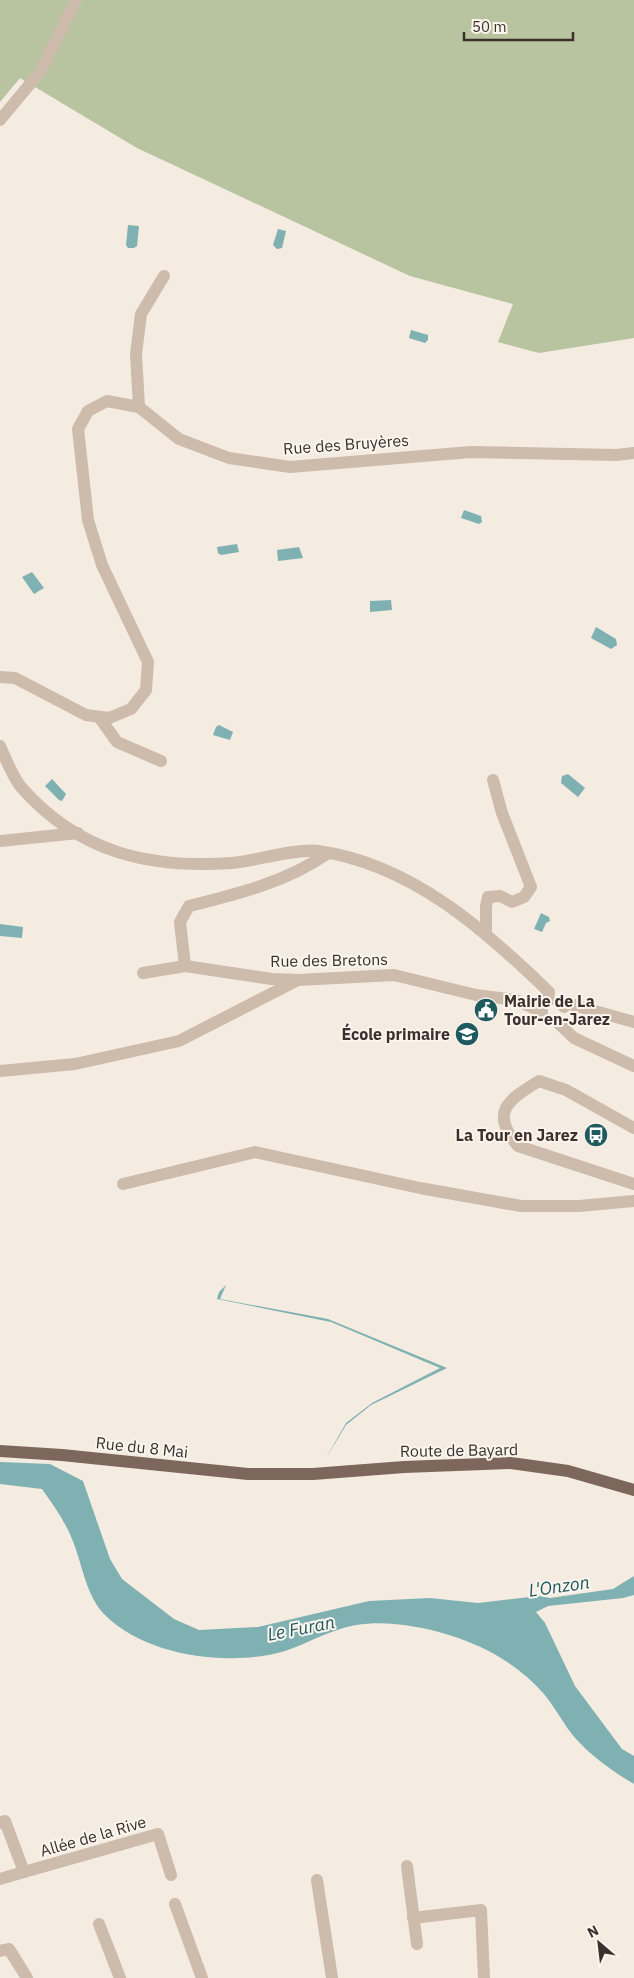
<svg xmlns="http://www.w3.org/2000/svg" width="634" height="1978" font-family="'IBM Plex Sans',sans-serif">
<rect width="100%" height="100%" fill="#f4ebe1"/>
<polygon fill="#b8c4a0" points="0,0 634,0 634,338 539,353 498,342 513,304 410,276 137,148 20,78 0,102"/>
<g fill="#7fb0b2">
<polygon points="128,225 139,226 137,246 134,248 128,248 126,245"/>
<polygon points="278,229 286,231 282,248 277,249 273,245"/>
<polygon points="411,330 428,335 428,340 425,343 409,338"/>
<polygon points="464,510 481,516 482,522 479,524 461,518"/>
<polygon points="237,544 239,552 221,555 218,553 217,547"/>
<polygon points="299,547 303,558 278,561 277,550"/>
<polygon points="32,572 44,588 34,594 22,577"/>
<polygon points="391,600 392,610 370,612 370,601"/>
<polygon points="596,627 616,639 617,645 611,649 591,638"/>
<polygon points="219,725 233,732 230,740 213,735 216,727"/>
<polygon points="568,774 585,788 578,797 561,783 562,776"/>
<polygon points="52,779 66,794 62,801 59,800 45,786"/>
<polygon points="541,913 549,917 550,921 546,923 542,932 534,929"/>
<polygon points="0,924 23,927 22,938 0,936"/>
<polygon points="226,1285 220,1299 328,1319 447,1368 371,1405 346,1425 325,1460 346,1423 372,1403 440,1368 331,1322 217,1299 219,1292"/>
<path d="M0 1462 50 1464 83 1481 110 1559 122 1579 174 1619 199 1630 258 1627 369 1601 430 1598 478 1603 539 1596 550 1598 613 1589 634 1576V1595L623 1598 548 1606 536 1612 545 1623 575 1686 622 1749 634 1756V1784C609 1769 585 1752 568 1729 560 1717 553 1705 544 1694 519 1665 485 1646 449 1635 420 1626 386 1620 356 1625 331 1629 309 1643 285 1651 231 1667 148 1657 106 1616 87 1598 83 1568 74 1544 67 1524 54 1506 42 1489L0 1484Z"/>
</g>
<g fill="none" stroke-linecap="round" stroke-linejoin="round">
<g stroke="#cdbbac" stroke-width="12">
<polyline points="0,120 40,72 76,0"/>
<polyline points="139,407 136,354 141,314 164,276"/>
<polyline points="0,677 15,678 86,715 109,718 131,709 146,690 148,662 102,565 88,520 78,429 88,411 107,401 139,407 179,439 229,458 290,467 471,452 616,455 634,453"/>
<polyline points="99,717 117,742 161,761"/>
<path d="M0 746C6 759 12 776 21 787 78 852 148 869 232 863 255 861 297 848 318 851 411 864 484 929 549 992L548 1001"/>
<polyline points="0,841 78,833"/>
<polyline points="486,933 486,906 488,897 500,896 512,902 524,897 531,887 502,813 493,780"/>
<path d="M185 966 180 922 189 906C237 894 287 882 328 853"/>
<polyline points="143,973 185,966 272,979 298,980 394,975 476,995 516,1000 542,1012"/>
<polyline points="564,1007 566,1003 634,1022"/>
<polyline points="557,1022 574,1038 634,1066"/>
<polyline points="0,1071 75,1064 179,1041 296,981"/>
<path d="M634 1128 566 1090 539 1081C508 1100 489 1112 518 1146L634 1184"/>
<polyline points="123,1184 255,1152 420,1188 521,1206 579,1206 634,1201"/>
<polyline points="0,1823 5,1821 24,1872 0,1879"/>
<polyline points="407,1866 417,1944"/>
<polyline points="24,1872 158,1834 171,1875"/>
<polyline points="317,1880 332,1978"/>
<polyline points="175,1904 202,1978"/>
<polyline points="413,1918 481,1910 484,1978"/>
<polyline points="99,1924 120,1978"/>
<polyline points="0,1951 9,1949 27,1978"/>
</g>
<polyline stroke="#7d675c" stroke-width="12" points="0,1451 62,1455 248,1474 313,1474 404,1467 511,1463 568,1471 634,1490"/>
</g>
<defs>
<g id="civic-disc" transform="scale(1.25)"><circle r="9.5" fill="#1f5a5e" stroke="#fbf5ee"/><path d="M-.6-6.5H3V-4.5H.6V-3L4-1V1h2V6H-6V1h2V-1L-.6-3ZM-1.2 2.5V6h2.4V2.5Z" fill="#fff"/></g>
<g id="school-disc" transform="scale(1.25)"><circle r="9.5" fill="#1f5a5e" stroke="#fbf5ee"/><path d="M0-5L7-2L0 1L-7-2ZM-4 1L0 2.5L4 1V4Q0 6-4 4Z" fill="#fff"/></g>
<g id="bus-disc" transform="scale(1.25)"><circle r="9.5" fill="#1f5a5e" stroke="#fbf5ee"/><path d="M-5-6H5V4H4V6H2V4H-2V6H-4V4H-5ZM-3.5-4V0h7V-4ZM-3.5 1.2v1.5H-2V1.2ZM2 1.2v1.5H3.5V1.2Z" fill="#fff"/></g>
</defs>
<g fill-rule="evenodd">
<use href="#civic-disc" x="486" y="1010"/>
<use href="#school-disc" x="467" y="1034"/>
<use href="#bus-disc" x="596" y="1135"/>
</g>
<g text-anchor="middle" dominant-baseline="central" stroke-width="4" stroke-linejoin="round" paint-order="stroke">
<g font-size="16" fill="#3b302b" stroke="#fbf5ee">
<text transform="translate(346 444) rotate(-4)">Rue des Bruyères</text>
<text transform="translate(329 960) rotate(-1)">Rue des Bretons</text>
<text transform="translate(142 1447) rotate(6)">Rue du 8 Mai</text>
<text transform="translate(459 1450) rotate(-1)">Route de Bayard</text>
<text transform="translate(93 1836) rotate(-16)">Allée de la Rive</text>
</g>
<g font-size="16" font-weight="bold" fill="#3b302b" stroke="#fbf5ee" text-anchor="end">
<text x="504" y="1001" text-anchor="start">Mairie de La<tspan x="504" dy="18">Tour-en-Jarez</tspan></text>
<text x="450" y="1034">École primaire</text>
<text x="578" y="1135">La Tour en Jarez</text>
</g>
<g font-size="18" font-style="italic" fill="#1f5a5e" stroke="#fbf5ee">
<text transform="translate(559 1586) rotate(-8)">L'Onzon</text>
<text transform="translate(301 1628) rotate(-11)">Le Furan</text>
</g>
</g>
<g transform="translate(599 1943) rotate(332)" stroke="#fbf5ee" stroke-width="4" paint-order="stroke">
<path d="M0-4L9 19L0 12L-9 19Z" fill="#3b302b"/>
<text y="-8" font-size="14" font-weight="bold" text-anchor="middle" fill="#3b302b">N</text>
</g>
<path d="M464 32v8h109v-8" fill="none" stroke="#3b302b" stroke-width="2.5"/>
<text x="472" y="32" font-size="15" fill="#3b302b" stroke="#fbf5ee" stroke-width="4" paint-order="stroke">50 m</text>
</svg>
